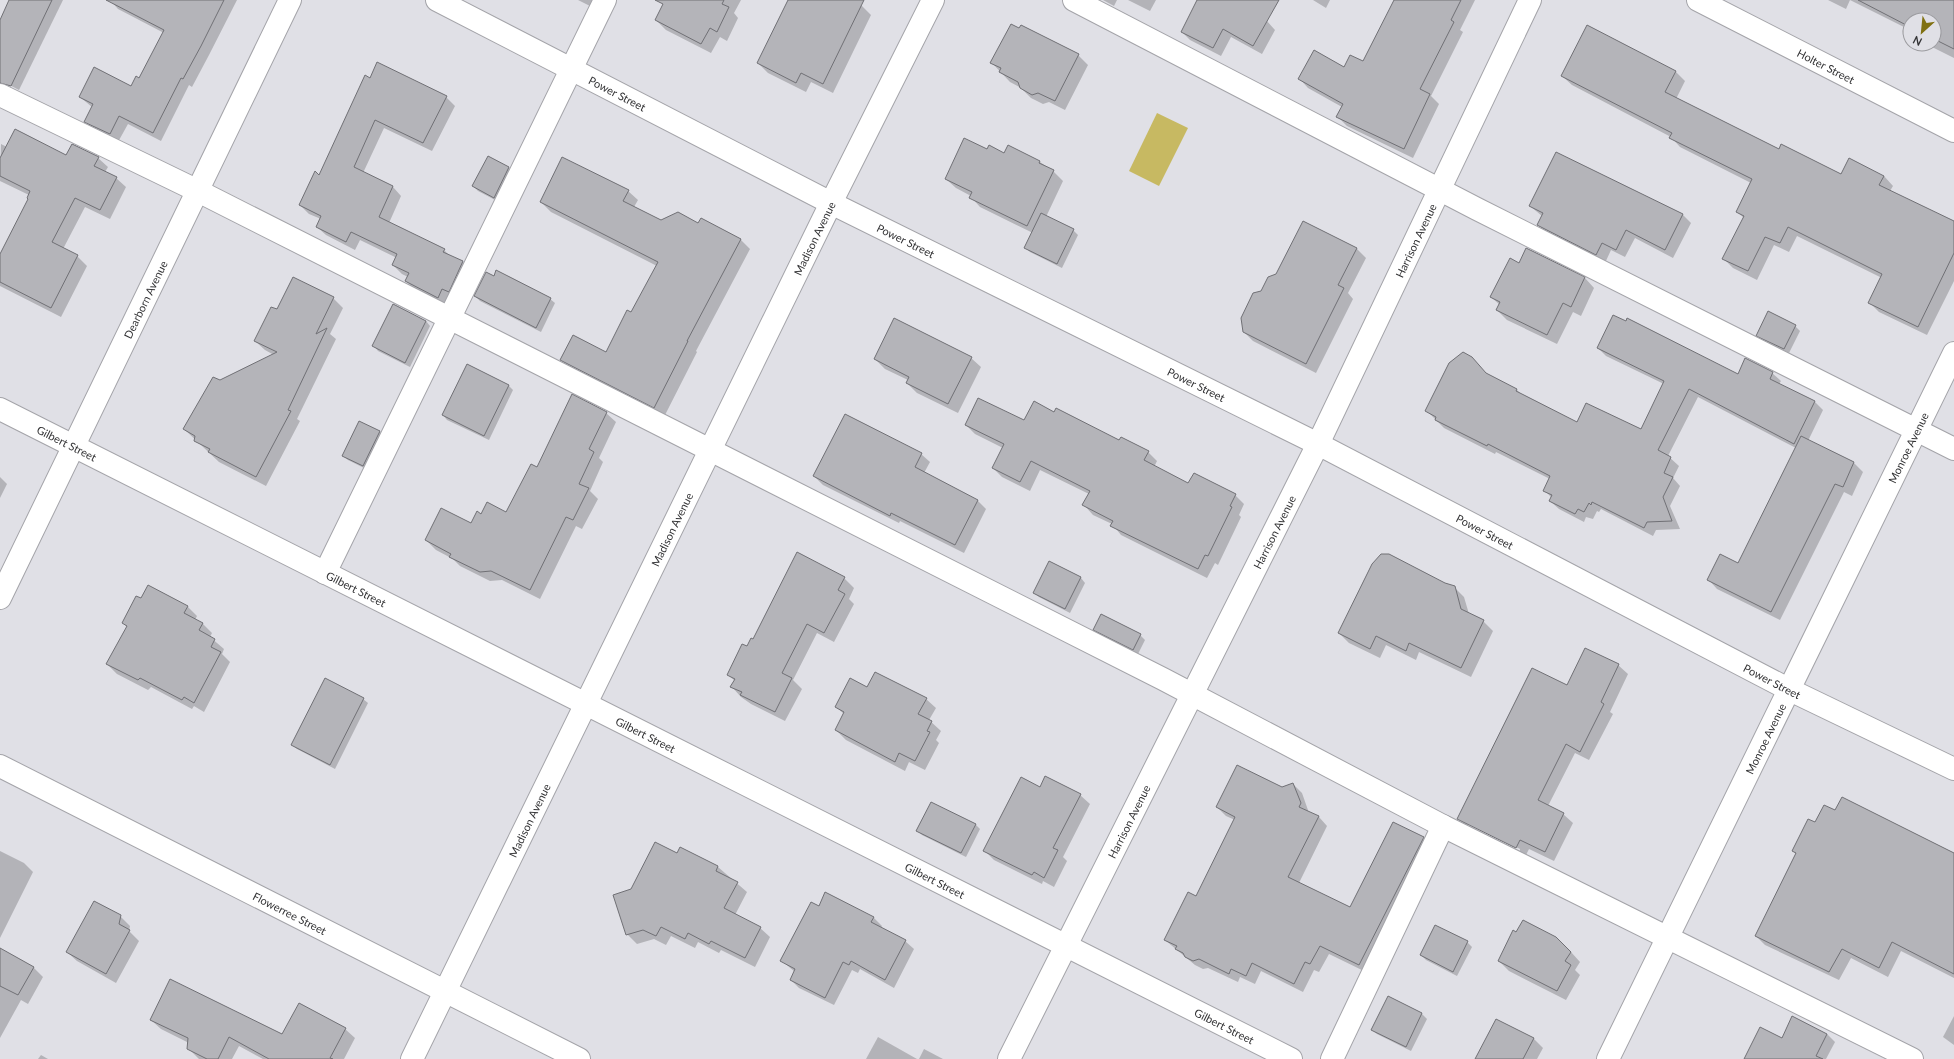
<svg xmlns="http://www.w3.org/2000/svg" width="1954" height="1059" font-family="Lato,sans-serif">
<rect width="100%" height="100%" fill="#e0e0e6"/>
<polygon fill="#c7b962" points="1157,113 1188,128 1159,186 1129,171"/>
<g fill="#0003" fill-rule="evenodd">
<polygon points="10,0 63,0 19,90 0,80 0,22"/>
<polygon points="110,0 237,0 209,55 192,87 189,85 161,141 128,124 118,142 93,130 85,121 92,107 80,97 132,87 140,79 164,33 118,9"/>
<polygon points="578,0 599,0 594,8"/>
<polygon points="666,0 741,0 734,13 738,18 727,41 720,37 711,53 666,30 656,20"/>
<polygon points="789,0 852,0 861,5 871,15 833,93 811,82 806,92 768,73 758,63"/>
<polygon points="1103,0 1117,0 1114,6"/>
<polygon points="1128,0 1156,0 1150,11"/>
<polygon points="1198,0 1224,0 1267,21 1275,30 1262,54 1231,37 1221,56 1190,40 1182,32"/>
<polygon points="1313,0 1330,0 1326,8"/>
<polygon points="1395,0 1475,0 1460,30 1463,32 1431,96 1439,104 1413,158 1347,126 1337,116 1342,107 1308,88 1299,78 1345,68 1364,69"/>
<polygon points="1828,0 1954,0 1954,58 1926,44 1934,44 1934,20 1910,20 1910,33 1908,29 1850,0 1846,9"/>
<polygon points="1078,55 1088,65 1065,110 1049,102 1043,104 1031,98 1021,88 1010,82 992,63"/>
<polygon points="1676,72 1685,81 1676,99 1779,151 1842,175 1884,176 1893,186 1890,191 1954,222 1954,281 1927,335 1879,312 1870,303 1882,278 1797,236 1789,252 1774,245 1757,280 1733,268 1724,259 1744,218 1737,212 1751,183 1680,147 1671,137 1572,85 1562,76"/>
<polygon points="371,79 446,97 455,106 432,151 384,128 363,173 393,187 401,196 389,223 444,250 450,256 463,262 472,271 447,306 415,290 406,281 408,277 402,274 393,265 397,258 360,240 355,250 326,235 317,227 321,219 309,214 300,205 319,177"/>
<polygon points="1,144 7,147 67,157 98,158 108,167 105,172 116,178 126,187 110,219 85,207 63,249 77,256 87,266 61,317 0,286 0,257 29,199 29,195 0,181"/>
<polygon points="1008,146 1040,162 1053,171 1063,181 1046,217 1073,230 1078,235 1062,268 1030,252 1025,247 1033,233 980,207 971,197 971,196 956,188 946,179 988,150 1004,154"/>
<polygon points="1557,153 1683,215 1691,223 1673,258 1635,238 1625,257 1611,250 1605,263 1547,233 1538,225 1542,216 1530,206"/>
<polygon points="489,158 509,168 513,173 499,202 478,191 473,186"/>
<polygon points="628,191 638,200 634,207 661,221 698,224 701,219 741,240 750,249 696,351 697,352 664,417 571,370 561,360 606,353 631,313 657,266 551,212 541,202"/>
<polygon points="1356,248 1366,258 1348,293 1353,299 1316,373 1253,341 1243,331 1262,291"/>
<polygon points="1527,249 1585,278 1594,288 1581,316 1573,312 1557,344 1507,320 1497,310 1500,305 1491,297 1519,264"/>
<polygon points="293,278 333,298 343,308 330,334 336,339 297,419 300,421 266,486 219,462 184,429 220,381 274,355 265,350 255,341 277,310"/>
<polygon points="475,296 550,299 555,303 541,332 480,301"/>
<polygon points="426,321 430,326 410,367 378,351 374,346"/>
<polygon points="1795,326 1800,331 1789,353 1762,340 1758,335"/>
<polygon points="1598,348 1738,375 1772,373 1781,381 1779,384 1815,402 1823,410 1808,441 1854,463 1863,472 1852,496 1844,492 1780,620 1717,589 1708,579 1738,564 1796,448 1698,397 1668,456 1679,466 1673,478 1680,486 1670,506 1680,529 1656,530 1653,536 1601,509 1599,512 1597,511 1593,519 1586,517 1584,522 1559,509 1550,501 1552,498 1544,490 1550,479 1496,452 1495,454 1444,428 1426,410 1449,363 1463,353 1487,375 1516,389 1523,396 1577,423 1641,430 1664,384 1606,356"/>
<polygon points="971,358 981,367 958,413 917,393 907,383 908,380 885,369 875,359"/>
<polygon points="509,386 513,390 489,440 447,420 443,415"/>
<polygon points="606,413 616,422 599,458 603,462 590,491 598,499 582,529 576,526 540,599 502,580 490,581 460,566 453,559 436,550 426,540 471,525 482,515 507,514 537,468"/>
<polygon points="1055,413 1148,452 1157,461 1154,467 1189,484 1235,495 1244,504 1239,515 1241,517 1218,565 1215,563 1207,578 1121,535 1112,524 1093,515 1084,505 1089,494 1040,470 1030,491 1002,477 993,468 1003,448 975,434 966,425 1025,421"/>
<polygon points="360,422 380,432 384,437 368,470 348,460 343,456"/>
<polygon points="921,454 930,462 924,473 978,501 986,509 964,553 900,521 899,523 823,485 814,476"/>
<polygon points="0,477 7,484 0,498"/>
<polygon points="798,554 844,578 854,588 849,599 854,604 834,642 817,633 793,680 802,689 785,721 751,704 741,697 732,687 735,681 728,675 753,640"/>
<polygon points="1049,562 1081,578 1085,583 1070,613 1039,597 1034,593"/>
<polygon points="1445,584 1454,587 1464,597 1469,614 1483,621 1493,631 1471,677 1419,652 1416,660 1386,645 1380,658 1349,643 1339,633"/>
<polygon points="187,606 197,616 195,620 202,623 212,633 210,637 224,649 222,654 230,662 204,712 194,706 192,709 151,687 148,690 117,674 107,664 127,627 123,623"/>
<polygon points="1094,629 1140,635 1145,640 1138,654 1099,634"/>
<path d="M1618 665 1628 674 1610 712 1613 714 1589 760 1575 753 1548 806 1563 814 1573 823 1554 861 1529 849 1525 857 1468 828 1459 819 1568 687ZM1468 823 1520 849V851L1468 826Z"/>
<polygon points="363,699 368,703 335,769 297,749 292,745"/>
<polygon points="926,699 936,708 929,720 941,731 936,740 939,743 925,770 909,762 905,771 846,740 836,730 844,714 836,707"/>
<polygon points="1293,784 1302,793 1309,813 1319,817 1327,826 1299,883 1350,908 1423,838 1432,847 1368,973 1329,954 1319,972 1314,970 1303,992 1261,971 1255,984 1240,977 1238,982 1208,968 1203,969 1195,965 1165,940 1197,898 1235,820 1226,816 1217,807"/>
<polygon points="1040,788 1080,795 1090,804 1063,857 1067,861 1054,887 1043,881 1042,884 994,860 984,850"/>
<polygon points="1842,798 1954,853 1954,978 1901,951 1888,977 1851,958 1839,980 1765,945 1756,936 1796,854 1793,851 1815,823 1835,812"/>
<polygon points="975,824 980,829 966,857 922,835 917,830"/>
<polygon points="0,851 24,863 33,872 0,938"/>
<polygon points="677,854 718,867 747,892 735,915 760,928 770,937 755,967 721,950 719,953 698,942 695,948 671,936 666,945 654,939 637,944 627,934 632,890"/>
<polygon points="819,907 873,917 882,926 881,928 905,941 914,949 894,988 860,969 858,973 852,970 834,1005 799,988 791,980 795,972 782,961"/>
<polygon points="120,916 130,926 129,931 139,941 116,983 77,961 67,952"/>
<polygon points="1467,942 1472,947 1457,976 1426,960 1421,955"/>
<polygon points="0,949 33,967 43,977 28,1004 21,1000 0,1038"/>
<polygon points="1571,952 1580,962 1575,970 1580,975 1566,1000 1509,971 1499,961"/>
<polygon points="1388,998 1422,1014 1427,1019 1411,1051 1377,1034 1372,1030"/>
<polygon points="1954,1016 1954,1045 1943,1037"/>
<polygon points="151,1020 283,1036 345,1029 355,1038 344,1059 263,1059 239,1046 232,1059 199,1059 188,1048 189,1043 161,1029"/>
<polygon points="1827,1034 1835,1042 1826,1059 1744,1059 1782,1039"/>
<polygon points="878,1037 917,1059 866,1059"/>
<polygon points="1533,1038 1543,1048 1537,1059 1477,1059"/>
<polygon points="924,1049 943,1059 919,1059"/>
<polygon points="41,1055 48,1059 38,1059"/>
</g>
<g fill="#b4b4b9" stroke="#707075">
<polygon points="9,0 52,0 11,86 0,83 0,20"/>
<polygon points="106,0 224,0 201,46 183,79 181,78 153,133 119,116 110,134 84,122 93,104 79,97 94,67 131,86 136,76 139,78 164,30"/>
<polygon points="655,0 724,0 722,4 729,7 717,32 710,28 701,44 655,20 663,4"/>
<polygon points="788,0 864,0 823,84 801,73 796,83 757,63"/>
<polygon points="1197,0 1279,0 1253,46 1223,29 1213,48 1181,32"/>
<polygon points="1394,0 1461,0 1451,20 1454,22 1420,89 1430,94 1404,149 1336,117 1343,104 1298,79 1314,50 1344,67 1350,55 1363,61"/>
<polygon points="1858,0 1954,0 1954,49 1934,39 1934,20 1910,20 1910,27"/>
<polygon points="1011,24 1019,28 1021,25 1079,54 1055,101 1038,93 1032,95 1020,88 1018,82 999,72 1001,68 990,63"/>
<polygon points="1587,25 1676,71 1665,92 1779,149 1781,144 1841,174 1849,158 1884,176 1879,185 1954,221 1954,253 1918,327 1868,303 1882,274 1788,227 1780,243 1765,237 1748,271 1722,259 1744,216 1736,212 1752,179 1669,138 1672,133 1561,76"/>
<polygon points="377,62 447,96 423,143 375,120 354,167 393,186 379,217 445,249 443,252 463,261 449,292 442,289 438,298 405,281 409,273 392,265 397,254 351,232 346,242 316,227 321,216 299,205 315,171 319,175 365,75 370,78"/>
<polygon points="15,129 66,155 72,144 99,157 94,166 117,177 100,210 75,198 52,242 78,255 51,308 0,282 0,254 28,199 27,198 30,191 0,176 0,158"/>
<polygon points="964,138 987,149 989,145 1004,153 1008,145 1040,161 1039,163 1054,170 1027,226 969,198 972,192 945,179"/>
<polygon points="1556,152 1683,214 1665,250 1626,230 1616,250 1602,243 1596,255 1537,225 1543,213 1529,206"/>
<polygon points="488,156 509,167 494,198 472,186"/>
<polygon points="562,157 629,190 623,201 661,220 678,212 698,223 701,218 741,239 687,341 688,341 654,408 560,360 573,335 606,352 627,310 631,312 658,262 540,202"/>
<polygon points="1041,213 1074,229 1057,264 1024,248"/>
<polygon points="1303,221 1357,248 1338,285 1344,288 1306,364 1243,332 1241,318 1253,293 1261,291 1268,277 1276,274"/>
<polygon points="1526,248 1585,277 1571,307 1563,303 1547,335 1496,310 1500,302 1490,297 1510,258 1519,263"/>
<polygon points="496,270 551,298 536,328 474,296 486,272 494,276"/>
<polygon points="293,277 334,297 316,334 327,328 288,410 291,411 256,477 208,452 210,449 194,441 195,436 183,429 213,377 220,380 277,352 254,341 271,307 277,309"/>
<polygon points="393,304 426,321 405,363 372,346"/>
<polygon points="1768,311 1796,325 1784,349 1756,336"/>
<polygon points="1613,315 1626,321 1627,318 1738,374 1745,358 1773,372 1770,379 1815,401 1794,444 1689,389 1658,450 1671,457 1664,473 1673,477 1663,497 1672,521 1647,522 1644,528 1592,502 1591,505 1589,503 1584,512 1578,509 1575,514 1549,501 1552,495 1543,491 1550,476 1488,444 1487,446 1435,420 1436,417 1425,411 1449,363 1463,352 1472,357 1486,373 1517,389 1516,391 1577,422 1586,403 1641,429 1664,381 1597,348"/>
<polygon points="894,318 972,357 948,404 906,383 909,377 874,359"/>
<polygon points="467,364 509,385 484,436 442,415"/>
<polygon points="572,394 607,412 589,449 594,452 579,484 589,488 573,520 566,517 530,590 491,571 480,572 449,557 451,554 425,540 441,508 471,523 477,511 481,514 487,502 506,512 531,464 537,467"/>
<polygon points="978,398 1024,420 1034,401 1054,412 1056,408 1119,440 1121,437 1149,451 1144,460 1188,483 1194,473 1236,494 1230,506 1232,507 1208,556 1205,555 1198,569 1110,526 1113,521 1082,505 1090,491 1031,461 1020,482 992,468 1004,444 965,425"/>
<polygon points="845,414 922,453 915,467 978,500 955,545 891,513 890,516 813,476"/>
<polygon points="359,421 380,431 363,466 342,456"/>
<polygon points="1801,436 1854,462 1843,487 1835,484 1771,612 1707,580 1720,554 1738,563"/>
<polygon points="797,552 845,577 838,590 845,594 824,633 807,624 782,673 792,678 775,712 740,695 742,692 730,687 735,679 727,675 742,644 747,646 751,638 753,639"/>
<polygon points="1381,554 1389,554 1445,583 1455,586 1461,609 1484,620 1461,668 1409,643 1406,651 1376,636 1370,649 1338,633 1372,564"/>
<polygon points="1049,561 1081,577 1065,609 1033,593"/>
<polygon points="148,585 188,606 184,613 203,623 199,630 215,639 211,647 221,652 194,703 184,697 182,700 140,678 138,680 106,664 127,626 122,623 136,596 141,598"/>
<polygon points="1101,614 1141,634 1133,650 1093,630"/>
<polygon points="1585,648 1619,664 1601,702 1604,704 1580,752 1566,744 1538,800 1564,813 1545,852 1520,840 1516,848 1457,819 1532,668 1567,685"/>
<polygon points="875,672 927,698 918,714 932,721 927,731 930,732 915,761 899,753 895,762 835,730 844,712 835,707 850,678 867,687"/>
<polygon points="325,678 364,698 330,765 291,745"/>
<polygon points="1237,765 1282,787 1293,783 1301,803 1299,807 1319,816 1288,877 1350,907 1393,822 1424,837 1359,965 1320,946 1310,964 1305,962 1294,984 1252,963 1246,976 1231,969 1229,974 1199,959 1193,961 1185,957 1183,953 1175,949 1177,946 1164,940 1188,892 1196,896 1235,817 1216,807"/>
<polygon points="1045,776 1081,794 1053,848 1058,850 1044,878 1034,872 1032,875 983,851 1021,777 1040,787"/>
<polygon points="1842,797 1954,853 1954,974 1892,942 1879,968 1842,949 1829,972 1755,936 1796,853 1792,851 1808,819 1815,822 1824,805 1835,810"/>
<polygon points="931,802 976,824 961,853 916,831"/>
<polygon points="655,842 677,853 680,847 718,866 716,871 738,882 724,908 761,927 745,958 711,941 709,944 688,933 685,939 661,927 656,936 643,930 626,935 613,895 631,889"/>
<polygon points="825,892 874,917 871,922 906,940 885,980 851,961 849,965 843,962 825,998 790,980 795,969 780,961 811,902 819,906"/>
<polygon points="94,901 121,915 119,924 130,930 106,974 66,952"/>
<polygon points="1523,920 1556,937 1571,952 1565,961 1571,965 1557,991 1498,961 1513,930 1516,932"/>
<polygon points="1435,925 1468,941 1453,972 1420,955"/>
<polygon points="0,948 34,967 18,995 0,986"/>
<polygon points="170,979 282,1034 299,1003 346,1028 330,1058 333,1059 269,1059 229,1037 218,1059 207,1059 187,1049 188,1038 150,1020"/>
<polygon points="1388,996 1422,1013 1406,1047 1371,1030"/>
<polygon points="1792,1016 1827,1034 1816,1056 1823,1059 1744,1059 1760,1027 1782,1038"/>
<polygon points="1496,1019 1534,1038 1523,1059 1475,1059"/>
</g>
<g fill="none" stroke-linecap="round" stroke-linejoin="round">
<g stroke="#a4a4a9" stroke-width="24">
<g id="minor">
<path id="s1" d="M437 0 831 203 1318 444 1790 690 1954 769"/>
<polyline points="1074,0 1477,209 1954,449"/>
<path id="s2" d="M1698 0 1954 131"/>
<polyline points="0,95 198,191 1163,679 1443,826 1912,1059"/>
<path id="s3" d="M0 409 1291 1059"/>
<polyline points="325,573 605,0"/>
<path id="s4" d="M0 598 290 0"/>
<path id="s5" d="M0 766 579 1059"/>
<path id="s6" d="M412 1059 831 203 933 0"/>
<path id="s7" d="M1009 1059 1318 444 1530 0"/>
<polyline points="1332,1059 1443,826"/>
<path id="s8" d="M1608 1059 1954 353"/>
</g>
</g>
<use href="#minor" stroke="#fff" stroke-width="22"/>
</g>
<g text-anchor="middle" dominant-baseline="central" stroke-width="3.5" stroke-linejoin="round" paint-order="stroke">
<g font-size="11" fill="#333335" stroke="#e0e0e6">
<text stroke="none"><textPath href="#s2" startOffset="144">Holter Street</textPath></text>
<text stroke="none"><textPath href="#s1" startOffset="203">Power Street</textPath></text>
<text stroke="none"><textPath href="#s6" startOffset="914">Madison Avenue</textPath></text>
<text stroke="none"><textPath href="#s1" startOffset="527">Power Street</textPath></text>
<text stroke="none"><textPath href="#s7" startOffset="914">Harrison Avenue</textPath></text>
<text stroke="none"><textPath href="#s4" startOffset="332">Dearborn Avenue</textPath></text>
<text stroke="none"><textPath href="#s1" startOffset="851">Power Street</textPath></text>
<text stroke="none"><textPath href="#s3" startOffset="75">Gilbert Street</textPath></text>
<text stroke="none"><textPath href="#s8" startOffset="681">Monroe Avenue</textPath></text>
<text stroke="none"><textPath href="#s6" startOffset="590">Madison Avenue</textPath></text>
<text stroke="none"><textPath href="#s1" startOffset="1175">Power Street</textPath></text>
<text stroke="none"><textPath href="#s7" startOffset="590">Harrison Avenue</textPath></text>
<text stroke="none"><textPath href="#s3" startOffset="399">Gilbert Street</textPath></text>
<text stroke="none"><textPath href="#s1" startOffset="1499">Power Street</textPath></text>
<text stroke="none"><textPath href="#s3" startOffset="723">Gilbert Street</textPath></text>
<text stroke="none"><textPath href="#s8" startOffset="357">Monroe Avenue</textPath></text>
<text stroke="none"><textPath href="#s6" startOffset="266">Madison Avenue</textPath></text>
<text stroke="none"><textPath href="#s7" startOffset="266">Harrison Avenue</textPath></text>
<text stroke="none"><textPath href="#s3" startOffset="1047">Gilbert Street</textPath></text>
<text stroke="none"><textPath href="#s5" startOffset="325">Flowerree Street</textPath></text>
<text stroke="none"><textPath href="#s3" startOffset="1371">Gilbert Street</textPath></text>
</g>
</g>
<g transform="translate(1922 32) rotate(207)"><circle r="19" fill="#e0e0e6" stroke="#9b9b9f"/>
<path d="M0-3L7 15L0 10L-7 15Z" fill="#807112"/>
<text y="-6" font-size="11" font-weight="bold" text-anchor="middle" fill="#333335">N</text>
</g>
</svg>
